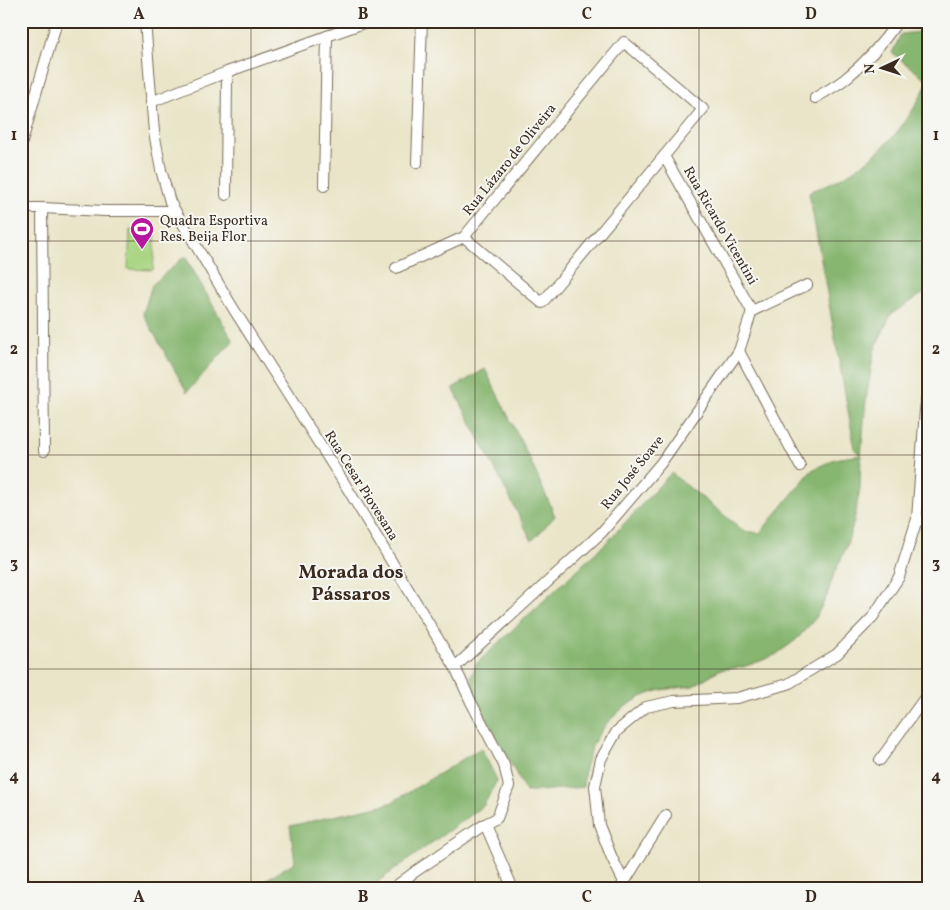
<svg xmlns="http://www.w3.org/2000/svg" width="950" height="910" font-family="Vollkorn,serif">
<rect width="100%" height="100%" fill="#f6f6f2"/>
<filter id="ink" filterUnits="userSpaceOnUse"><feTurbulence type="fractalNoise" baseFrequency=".02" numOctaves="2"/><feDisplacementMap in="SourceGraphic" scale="10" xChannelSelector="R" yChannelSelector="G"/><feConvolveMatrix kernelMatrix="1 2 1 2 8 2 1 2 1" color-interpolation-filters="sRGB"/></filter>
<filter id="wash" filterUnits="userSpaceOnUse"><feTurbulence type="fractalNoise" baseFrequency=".0096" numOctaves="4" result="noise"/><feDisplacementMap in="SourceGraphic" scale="20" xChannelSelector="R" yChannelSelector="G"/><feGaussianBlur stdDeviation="1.12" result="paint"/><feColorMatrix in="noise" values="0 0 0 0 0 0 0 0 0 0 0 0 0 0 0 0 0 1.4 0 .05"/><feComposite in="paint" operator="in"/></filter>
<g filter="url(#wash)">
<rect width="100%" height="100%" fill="#eae5c8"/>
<polygon fill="#a8d582" stroke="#728050" points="130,230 156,231 153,270 128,269"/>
<g fill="#86b670" stroke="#607047">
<path d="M929 31V290L891 314 874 351 866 400 861 455 860 488 854 521 846 548 834 574 826 598 814 620 797 639 777 654 766 659 743 667 719 670 693 686 661 690 651 693 641 697 623 708 607 723 595 740 591 749 585 768 583 787 526 792 474 695 471 676 477 663 609 540 671 473 744 531 760 533 812 470 835 459 861 455 855 450 809 192C864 172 904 136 928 81L892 53 901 34Z"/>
<polygon points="185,256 233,341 187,392 143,314 152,285"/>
<polygon points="485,369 531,462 555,516 532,541 453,388"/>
<polygon points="481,748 497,780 484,805 368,889 269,889 265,880 295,862 290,826 391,803"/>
</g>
</g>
<g filter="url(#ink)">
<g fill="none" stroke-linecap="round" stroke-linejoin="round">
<g stroke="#786b5a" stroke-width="12">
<g id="minor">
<polyline points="145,21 154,132 161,170 170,202 233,308 346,486 455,667 471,702 504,765 509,786 497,818 485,824 513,889"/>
<path d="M815 98C825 92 836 86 845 79 865 63 883 43 898 21"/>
<polyline points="151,102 227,72 369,21"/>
<polyline points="21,145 57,21"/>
<polyline points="664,156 752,311"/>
<polyline points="417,163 422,21"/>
<polyline points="324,186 327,36"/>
<polyline points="226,195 227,72"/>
<polyline points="21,208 42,208 105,211 175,211"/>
<polyline points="42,208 44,451"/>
<polyline points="396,268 464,237 624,42 703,109 542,303 464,237"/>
<polyline points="739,351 800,466"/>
<polyline points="21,496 22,508 21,514"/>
<polyline points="917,519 929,523"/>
<polyline points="455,667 602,532 661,463 739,351 752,311 807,285"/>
<polyline points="880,760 929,692"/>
<polyline points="21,875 28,889"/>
<polyline points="624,882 612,858 599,825 595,786 601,759 617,731 646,707 674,701 737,698 788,684 837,654 872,618 899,577 917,519 925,410 929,384"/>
<polyline points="392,889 416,871 485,824"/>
<polyline points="620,889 666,815"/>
</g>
</g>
<use href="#minor" stroke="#fff" stroke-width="10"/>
</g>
</g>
<path fill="none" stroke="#3b2a1e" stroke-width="1" stroke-opacity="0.55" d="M251 21V889M475 21V889M699 21V889M21 241H929M21 455H929M21 669H929"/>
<defs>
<g id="stadium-pin" transform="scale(1.25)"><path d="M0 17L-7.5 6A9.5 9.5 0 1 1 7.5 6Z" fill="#b5179e" stroke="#f6f6f2"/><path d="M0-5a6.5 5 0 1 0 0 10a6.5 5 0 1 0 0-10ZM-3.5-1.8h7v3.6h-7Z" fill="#fff"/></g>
</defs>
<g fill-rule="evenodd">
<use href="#stadium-pin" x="142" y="229"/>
</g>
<g text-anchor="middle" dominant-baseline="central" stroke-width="4" stroke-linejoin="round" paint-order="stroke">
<g font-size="14" fill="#3b2a1e" stroke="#f6f6f2">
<text transform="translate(510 160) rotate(-51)">Rua Lázaro de Oliveira</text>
<text transform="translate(720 226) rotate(60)">Rua Ricardo Vicentini</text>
<text transform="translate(633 473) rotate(-51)">Rua José Soave</text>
<text transform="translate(361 486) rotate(58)">Rua Cesar Piovesana</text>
</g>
<g font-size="14" fill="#3b2a1e" stroke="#f6f6f2" text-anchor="start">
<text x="160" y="221">Quadra Esportiva<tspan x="160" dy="16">Res. Beija Flor</tspan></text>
</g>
<g font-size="19" font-weight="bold" fill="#3b2a1e" stroke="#f6f6f2">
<text x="351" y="573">Morada dos<tspan x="351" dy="22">Pássaros</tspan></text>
</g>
</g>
<rect width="950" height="910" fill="none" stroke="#f6f6f2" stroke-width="55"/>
<g transform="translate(882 68) rotate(266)" stroke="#f6f6f2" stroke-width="4" paint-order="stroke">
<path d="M0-4L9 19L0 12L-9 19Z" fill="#3b2a1e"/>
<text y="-8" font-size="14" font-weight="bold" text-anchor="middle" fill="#3b2a1e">N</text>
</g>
<rect x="28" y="28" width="894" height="854" fill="none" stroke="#3b2a1e" stroke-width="2"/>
<g font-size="16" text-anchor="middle" font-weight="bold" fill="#3b2a1e">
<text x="139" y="19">A</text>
<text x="363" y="19">B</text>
<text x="587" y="19">C</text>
<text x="811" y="19">D</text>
<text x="14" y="140">1</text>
<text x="936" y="140">1</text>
<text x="14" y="354">2</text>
<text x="936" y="354">2</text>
<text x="14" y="568">3</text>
<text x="936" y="568">3</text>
<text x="14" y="781">4</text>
<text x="936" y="781">4</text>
<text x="139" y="902">A</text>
<text x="363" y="902">B</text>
<text x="587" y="902">C</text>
<text x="811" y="902">D</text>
</g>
</svg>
